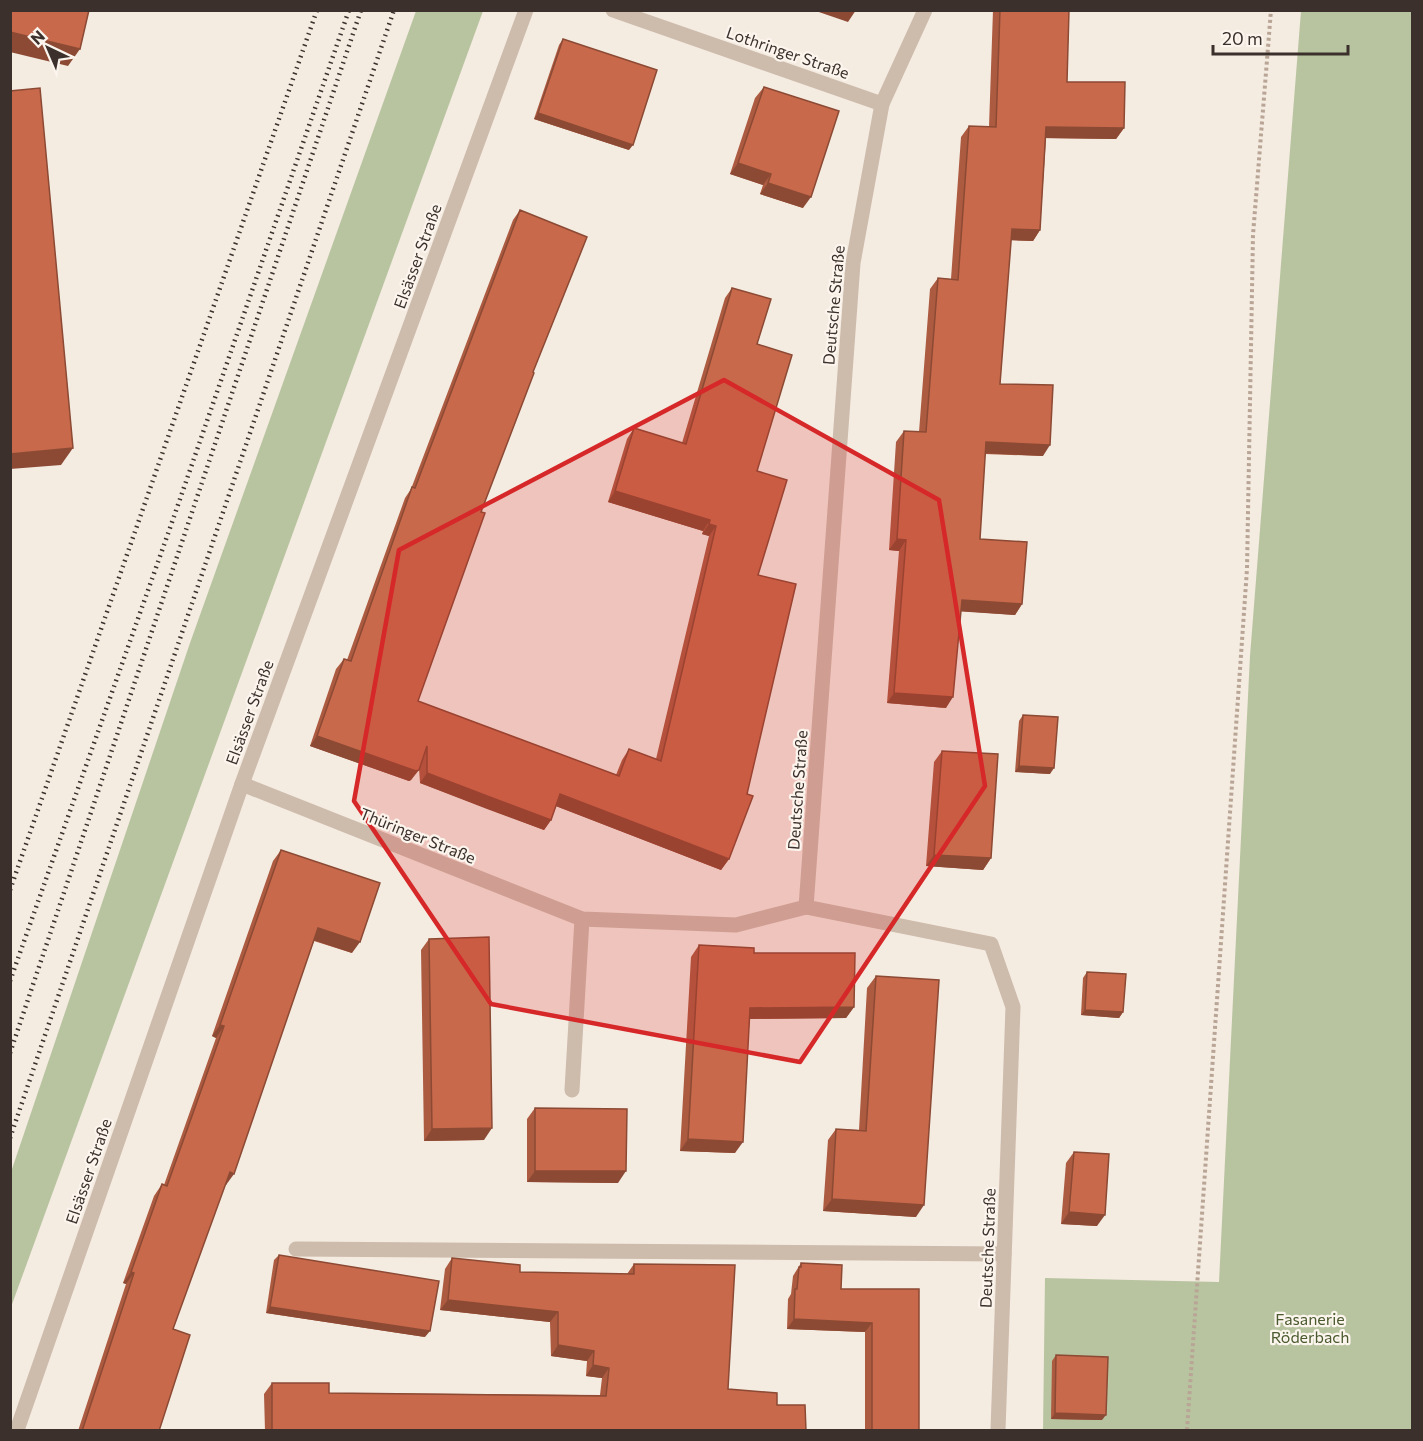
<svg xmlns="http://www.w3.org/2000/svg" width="1423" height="1441" font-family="Commissioner,sans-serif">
<rect width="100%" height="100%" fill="#f4ebe1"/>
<g fill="#b8c4a0">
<polygon points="416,11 483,11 11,1307 11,1172 190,643"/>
<polygon points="1301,11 1412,11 1412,1430 1043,1430 1045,1278 1219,1282 1250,656"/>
</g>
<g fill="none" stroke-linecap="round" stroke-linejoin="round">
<polyline stroke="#b9a596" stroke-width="4" stroke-dasharray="3 3" stroke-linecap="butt" points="1187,1430 1247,569 1253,235 1271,10"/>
<g stroke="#cdbbac" stroke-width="15">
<polyline points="613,10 882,104"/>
<polyline points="925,10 882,104 853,263 806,907 991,944 1013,1007 998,1430"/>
<polyline points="242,784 582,919 736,925 806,907"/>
<polyline points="572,1090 582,919"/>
<polyline points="296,1249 1004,1254"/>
<polyline points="17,1430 242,784 526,10"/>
</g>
<g stroke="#3b302b" stroke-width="4.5" stroke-dasharray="1.5 4.5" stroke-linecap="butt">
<polyline points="10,890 317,10"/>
<polyline points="10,981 170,528 349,10"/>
<polyline points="10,1053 361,10"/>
<polyline points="10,1138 394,10"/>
</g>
</g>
<g fill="#ac5a40">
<polygon points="993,10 1069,10 1067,82 1124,128 1116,139 1046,138 1040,230 1033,241 1011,240 1000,384 1043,456 985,454 980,539 1022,604 1015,615 961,611 946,708 887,703 899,551 889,550 896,442 904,431 919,432 930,289 938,278 951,279 961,137 969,126 989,127"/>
<polygon points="563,39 629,150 534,119 559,45"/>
<polygon points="764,87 803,208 760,194 763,185 730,174 755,98"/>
<polygon points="520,210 533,372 481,512 418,701 616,775 622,760 629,749 656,759 709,536 702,534 703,531 608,502 627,439 634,428 682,443 725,298 732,288 757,344 757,471 758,575 729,859 721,870 556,806 551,820 544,830 420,783 419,768 411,780 409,781 310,746 336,669 344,659 347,660 405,498 411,489 513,220"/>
<polygon points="1023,715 1050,774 1015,772 1019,721"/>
<polygon points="942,751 991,858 983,870 926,866 934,762"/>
<polygon points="281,850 352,953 314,941 226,1185 225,1185 173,1329 159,1431 78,1431 126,1284 123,1283 154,1196 162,1184 164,1185 216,1038 212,1036 273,861"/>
<polygon points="429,939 484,1140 424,1141 421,950"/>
<polygon points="699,945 754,953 854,1007 846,1018 750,1019 735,1153 680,1151 691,957"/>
<polygon points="1087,972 1123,1012 1119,1018 1081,1015 1083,978"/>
<polygon points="876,976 916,1217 823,1211 828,1140 836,1129 859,1130 867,988"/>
<polygon points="535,1108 618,1183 527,1182 527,1119"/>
<polygon points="1074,1152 1097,1226 1061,1224 1066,1163"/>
<polygon points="279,1255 425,1337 266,1313 274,1260"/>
<polygon points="452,1258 520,1272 627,1274 634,1264 728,1389 777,1405 806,1431 265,1431 264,1394 272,1383 329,1393 600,1395 602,1378 586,1376 587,1361 551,1356 550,1322 440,1310 445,1269"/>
<polygon points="801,1263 841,1289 919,1289 919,1431 865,1431 865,1332 787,1329 788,1299 791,1294 793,1276"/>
<polygon points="1056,1355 1102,1420 1051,1419 1052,1361"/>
</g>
<g fill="#8c4a34">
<polygon points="813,10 856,10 848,22"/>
<polygon points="10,32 80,49 68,66 10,52"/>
<polygon points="538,113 633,145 629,150 534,119"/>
<polygon points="1046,127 1124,128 1116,139 1039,138"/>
<polygon points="738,163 771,174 763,185 730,174"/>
<polygon points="768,183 811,197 803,208 760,194"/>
<polygon points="1012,229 1040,230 1033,241 1004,240"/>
<polygon points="986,442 1050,445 1043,456 978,453"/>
<polygon points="73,448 61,465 10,469 10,454"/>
<polygon points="615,491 710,520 703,531 608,502"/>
<polygon points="709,524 716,526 709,536 702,534"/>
<polygon points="897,539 906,540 899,551 889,550"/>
<polygon points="962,600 1022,604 1015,615 954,611"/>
<polygon points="894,693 953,697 946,708 887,703"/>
<polygon points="317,736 419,770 411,780 409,781 310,746"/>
<polygon points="1019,766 1054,768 1050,774 1015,772"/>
<polygon points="427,773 551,820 544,830 487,809 420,783"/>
<polygon points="560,794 729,859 721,870 553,805"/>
<polygon points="934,855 991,858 983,870 926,866"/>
<polygon points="318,928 360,942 352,953 310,939"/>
<polygon points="854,1007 846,1018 742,1019 750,1008"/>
<polygon points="1085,1010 1123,1012 1119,1018 1081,1015"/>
<polygon points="220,1025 224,1026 216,1038 212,1036"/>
<polygon points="492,1128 484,1140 424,1141 432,1129"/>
<polygon points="688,1139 743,1142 735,1153 680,1151"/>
<polygon points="535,1171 626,1171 618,1183 527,1182"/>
<polygon points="230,1172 234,1174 226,1185 222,1184"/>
<polygon points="832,1199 924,1205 916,1217 823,1211"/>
<polygon points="1069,1212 1105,1215 1097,1226 1061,1224"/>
<polygon points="131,1272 134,1273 126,1284 123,1283"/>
<polygon points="448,1300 558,1312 550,1322 440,1310"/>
<polygon points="270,1307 430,1331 425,1337 266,1313"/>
<polygon points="794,1319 872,1323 865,1332 787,1329"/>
<polygon points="558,1345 594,1351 587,1361 551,1356"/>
<polygon points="593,1365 609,1368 602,1378 586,1376"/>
<polygon points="1055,1413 1106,1415 1102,1420 1051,1419"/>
</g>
<g fill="#c8694b" stroke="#8c4a34" stroke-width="1.5">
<polygon points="10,10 89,10 80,49 10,32"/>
<polygon points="1000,10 1069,10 1067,82 1125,82 1124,128 1046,127 1040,230 1012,229 1000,384 1053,385 1050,445 986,442 980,539 1027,542 1022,604 962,600 953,697 894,693 906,540 897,539 904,431 926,432 938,278 958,280 969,126 996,127"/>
<polygon points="563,39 657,70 633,145 538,113"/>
<polygon points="764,87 839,111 811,197 768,183 771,174 738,163"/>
<polygon points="40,88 73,448 10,454 10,91"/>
<polygon points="520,210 587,237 533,372 534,373 481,512 485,513 418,701 619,776 629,749 661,761 716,526 709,524 710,520 615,491 634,428 686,444 732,288 771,299 757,344 792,355 757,471 787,480 758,575 796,584 747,794 753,796 729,859 560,794 551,820 495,799 427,773 427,746 419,770 416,771 317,736 344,659 351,661 412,487 415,488"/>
<polygon points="1023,715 1058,717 1054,768 1019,766"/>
<polygon points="942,751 998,754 991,858 934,855"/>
<polygon points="281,850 380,883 360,942 318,928 234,1174 230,1172 173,1329 190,1335 159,1431 82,1431 134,1273 131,1272 162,1184 167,1186 224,1026 220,1025"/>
<polygon points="489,937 492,1128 432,1129 429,939"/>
<polygon points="699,945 754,948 754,953 855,953 854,1007 750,1008 743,1142 688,1139"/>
<polygon points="1087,972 1126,974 1123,1012 1085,1010"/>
<polygon points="876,976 939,980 924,1205 832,1199 836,1129 866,1131"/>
<polygon points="535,1108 627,1109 626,1171 535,1171"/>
<polygon points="1074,1152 1109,1154 1105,1215 1069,1212"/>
<polygon points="279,1255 439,1281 430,1331 270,1307"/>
<polygon points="452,1258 520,1265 520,1272 634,1274 634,1264 735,1265 728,1389 777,1393 777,1405 805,1405 806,1431 272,1431 272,1383 329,1383 329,1393 606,1396 609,1368 593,1365 594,1351 558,1345 558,1312 448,1300"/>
<polygon points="801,1263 842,1265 841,1289 919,1289 919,1431 872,1431 872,1323 794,1319 795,1289 797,1289 799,1267 801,1267"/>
<polygon points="1056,1355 1108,1357 1106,1415 1055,1413"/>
</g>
<path fill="#d62828" fill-opacity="0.2" stroke="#d62828" stroke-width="4.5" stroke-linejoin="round" d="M724 380 939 500 985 786 800 1062 491 1004 354 801 399 550Z"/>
<g text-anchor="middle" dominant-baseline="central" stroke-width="4.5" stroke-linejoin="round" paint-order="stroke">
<g font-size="16" fill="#3b302b" stroke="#fbf5ee">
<text transform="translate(788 52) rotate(19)">Lothringer Straße</text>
<text transform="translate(417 256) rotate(-70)">Elsässer Straße</text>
<text transform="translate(833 305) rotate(-85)">Deutsche Straße</text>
<text transform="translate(249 712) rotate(-70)">Elsässer Straße</text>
<text transform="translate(797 790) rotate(-86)">Deutsche Straße</text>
<text transform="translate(418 835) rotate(22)">Thüringer Straße</text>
<text transform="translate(88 1171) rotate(-71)">Elsässer Straße</text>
<text transform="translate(987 1248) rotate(-88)">Deutsche Straße</text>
</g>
<g font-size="16" fill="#4a5a2e" stroke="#fbf5ee">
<text x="1310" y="1318">Fasanerie<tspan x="1310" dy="18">Röderbach</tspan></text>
</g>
</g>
<rect width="1423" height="1441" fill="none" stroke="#3b302b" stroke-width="24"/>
<g transform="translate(48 48) rotate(316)" stroke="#fbf5ee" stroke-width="4.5" paint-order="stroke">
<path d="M0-4.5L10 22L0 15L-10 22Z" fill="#3b302b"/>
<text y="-9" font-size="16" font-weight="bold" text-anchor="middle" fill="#3b302b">N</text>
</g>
<path d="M1213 45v9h135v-9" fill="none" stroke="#3b302b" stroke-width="3"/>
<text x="1222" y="45" font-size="18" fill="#3b302b" stroke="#fbf5ee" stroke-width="4.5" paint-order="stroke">20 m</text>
</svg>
